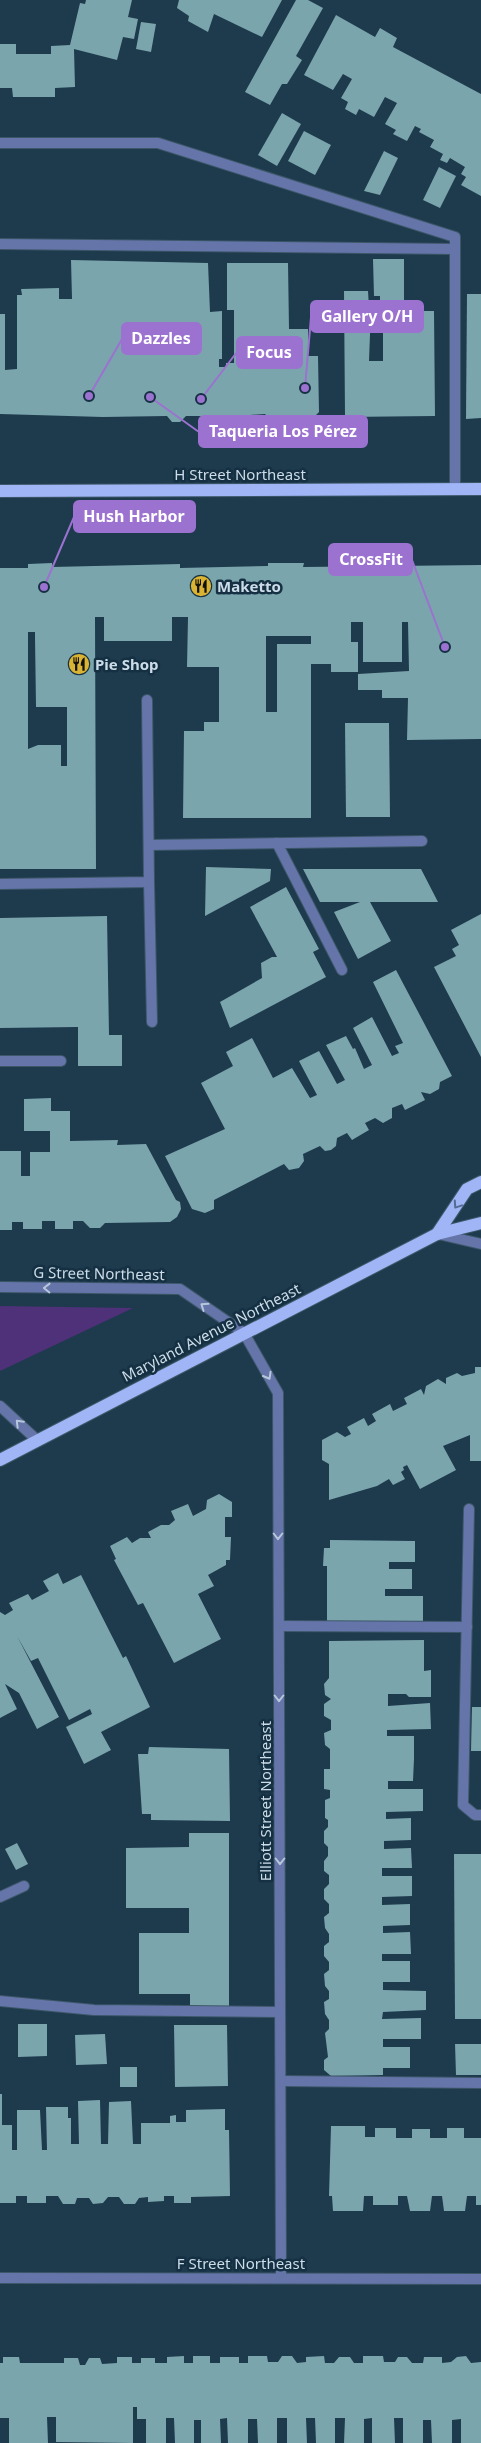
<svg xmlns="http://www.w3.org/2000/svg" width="481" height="2443" font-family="'Noto Sans',sans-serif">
<rect width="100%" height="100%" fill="#1e3a4d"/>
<polygon fill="#4e3179" points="0,1306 133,1308 0,1371"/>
<g fill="#7ba5ad" fill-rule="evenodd">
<polygon points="86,0 132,0 128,17 138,19 134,39 123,37 117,60 74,49 75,87 55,88 55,97 13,97 12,88 0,88 0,44 16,44 16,54 51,54 51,46 70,45 80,3 85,4"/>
<polygon points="179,0 282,0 262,37 214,14 208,32 188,21 189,16 177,8"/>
<polygon points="296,0 308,0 323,8 296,56 302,60 287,84 282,84 270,105 245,92"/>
<polygon points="336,15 375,37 380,28 397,38 393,47 481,94 481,196 461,185 466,177 461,174 465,167 450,158 447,163 440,160 443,154 430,147 434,140 419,132 421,129 415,126 407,141 393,134 396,130 385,124 397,103 385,97 374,117 359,109 356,115 345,109 348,102 341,98 352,79 343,74 333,90 304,75"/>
<polygon points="141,22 156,24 151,52 136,49"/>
<polygon points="282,113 301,124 277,166 258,155"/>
<polygon points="304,131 331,145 315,175 288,161"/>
<polygon points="384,151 398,158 380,195 364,191"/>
<polygon points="439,167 456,176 440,208 423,200"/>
<polygon points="373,259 404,259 404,311 434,311 435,416 345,417 344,291 368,291 369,308 371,308 369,361 383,361 383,329 380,329 380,296 374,296"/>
<polygon points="71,260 208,263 210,312 222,311 222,359 219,359 219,367 226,367 226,363 234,363 234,310 227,310 227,263 288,263 289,329 308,329 308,356 318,356 319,412 316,415 284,416 279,420 271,420 265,414 250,415 245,420 236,420 231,415 225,415 220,422 210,422 206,416 186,416 180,422 172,422 167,416 103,417 0,414 0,314 5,314 5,370 17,369 17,295 22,295 21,289 59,288 59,299 72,299"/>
<polygon points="467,294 481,294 481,418 466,419"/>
<path d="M52 563V567L180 564V568L268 566V563H304L303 567 481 565V739L407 740 408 698H382V690H358V674L409 671 408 622H402V662H363V622H351V642H358V672H331V664H311V818H183L184 731H204V722H219V667H187L188 617H172V641H104V617H95L96 869H0V568H28V564ZM28 632H35V637L36 707H67V766H61V745H38L28 749ZM266 636H311V644H277V712H266Z"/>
<polygon points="345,723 389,723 390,817 346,817"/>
<polygon points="206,867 271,869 270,881 205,916"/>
<polygon points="303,869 421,869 438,902 370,902 391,941 358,959 334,912 360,902 320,902"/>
<polygon points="286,887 319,949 313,952 326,977 230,1028 220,1002 262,978 261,963 272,957 277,957 250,907"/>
<polygon points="481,914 481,1057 434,967 456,956 452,949 459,945 451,930"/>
<polygon points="107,916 109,1035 122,1035 122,1066 78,1066 78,1027 0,1028 0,918"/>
<polygon points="396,970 452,1076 440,1082 439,1089 430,1094 421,1092 425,1100 405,1110 402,1104 392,1108 392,1118 383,1123 375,1118 365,1123 369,1130 352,1140 347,1133 337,1138 336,1146 331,1150 325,1151 320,1146 303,1154 304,1161 299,1168 289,1170 284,1164 214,1200 214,1209 205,1213 192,1209 165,1156 225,1129 201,1083 233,1066 226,1052 252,1038 273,1078 292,1068 310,1098 317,1095 299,1061 319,1051 337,1084 345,1080 326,1045 346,1036 353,1049 355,1048 364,1069 372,1065 353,1028 372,1017 392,1056 399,1053 395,1046 403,1043 373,982"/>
<polygon points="51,1098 51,1111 70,1111 70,1141 118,1140 117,1145 146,1144 176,1200 180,1202 181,1209 177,1217 170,1222 105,1223 100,1228 90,1228 83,1221 73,1221 73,1229 55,1229 55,1221 42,1221 42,1229 23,1229 23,1222 12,1222 12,1230 0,1230 0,1151 21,1151 21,1176 30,1176 30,1152 50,1152 50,1131 24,1131 24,1099"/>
<polygon points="475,1367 481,1367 481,1461 470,1461 470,1435 443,1446 456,1470 420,1489 407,1465 403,1467 404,1470 401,1472 405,1479 393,1485 389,1479 377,1486 329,1500 329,1464 322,1460 322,1440 337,1432 345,1437 351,1434 347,1427 364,1418 368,1426 376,1421 372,1414 390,1404 393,1411 407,1404 404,1398 421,1389 424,1395 426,1386 438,1379 446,1384 446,1378 457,1373 462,1376 475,1373"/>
<polygon points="219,1494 232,1502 232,1517 225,1517 225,1537 231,1537 230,1560 226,1560 226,1565 208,1575 214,1586 198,1594 221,1639 174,1663 143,1603 138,1605 114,1560 116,1559 110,1546 127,1537 132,1543 140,1538 151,1538 148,1532 161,1525 169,1525 175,1520 171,1511 188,1504 193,1516 206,1509 207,1500"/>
<polygon points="330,1540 415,1541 415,1562 389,1562 389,1569 412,1569 412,1589 385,1589 385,1596 423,1596 423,1623 327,1623 327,1566 323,1566 324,1548 330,1548"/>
<polygon points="58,1573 63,1584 81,1575 123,1658 126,1656 150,1707 101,1732 111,1750 84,1764 66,1727 92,1714 90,1709 69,1720 38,1658 31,1661 17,1636 59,1717 37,1729 19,1693 5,1684 17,1709 0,1718 0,1612 5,1615 13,1610 9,1603 28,1594 32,1600 49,1591 43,1581"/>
<polygon points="424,1640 424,1671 431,1670 431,1697 409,1697 406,1694 388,1694 388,1706 430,1703 431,1729 387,1730 387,1736 414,1736 414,1759 413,1781 388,1781 388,1789 423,1789 423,1811 386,1812 386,1819 411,1818 411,1840 384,1841 384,1849 411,1848 412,1868 382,1868 382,1876 412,1876 412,1896 382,1897 382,1905 410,1904 410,1925 383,1926 383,1933 410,1932 411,1954 382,1954 382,1961 410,1961 410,1982 383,1982 383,1990 426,1991 426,2010 383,2012 382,2019 421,2018 421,2039 383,2039 383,2047 410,2047 410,2068 383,2068 383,2075 331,2076 324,2070 324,2060 328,2057 325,2033 329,2029 329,2020 325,2014 324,2002 329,1999 329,1991 325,1986 324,1974 329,1970 329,1962 324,1956 324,1946 329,1942 329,1934 325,1928 324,1917 329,1913 329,1904 324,1899 324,1889 329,1884 329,1875 324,1871 324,1861 328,1856 328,1847 324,1843 324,1831 328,1827 328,1820 325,1818 325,1800 330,1798 330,1790 324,1789 324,1769 330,1769 330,1749 325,1745 324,1733 331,1730 331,1720 324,1716 324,1704 331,1699 325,1695 324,1684 329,1678 329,1641"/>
<polygon points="472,1707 481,1707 481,1751 471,1751"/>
<polygon points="149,1747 229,1749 230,1821 151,1820 151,1814 142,1814 138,1754 148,1754"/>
<polygon points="189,1833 229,1833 229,2007 190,2007 190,1994 139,1994 139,1933 189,1933 189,1908 126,1908 126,1848 189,1847"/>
<polygon points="17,1843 28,1864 16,1870 5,1849"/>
<polygon points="454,1854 481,1854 481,2019 455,2019"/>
<polygon points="18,2024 47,2024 47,2056 18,2057"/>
<polygon points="174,2025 227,2025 228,2086 175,2087"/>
<polygon points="105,2034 107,2064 76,2065 75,2035"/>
<polygon points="455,2044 481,2044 481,2075 456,2075"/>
<rect x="120" y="2067" width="17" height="20"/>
<polygon points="0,2094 2,2094 2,2125 12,2125 12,2150 17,2150 17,2110 40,2110 42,2150 47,2150 46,2107 68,2107 68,2118 71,2118 71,2144 79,2144 78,2101 100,2100 101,2144 108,2144 109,2102 131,2101 133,2144 141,2144 141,2123 170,2123 170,2116 176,2115 176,2122 186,2122 186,2110 225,2109 225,2130 229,2130 230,2196 191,2197 191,2203 174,2203 174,2196 164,2196 164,2201 148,2202 148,2197 139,2198 135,2204 124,2204 119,2197 108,2197 103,2203 93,2204 89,2198 77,2198 75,2204 63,2204 58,2196 46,2196 46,2203 27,2203 27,2196 16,2196 16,2203 0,2203"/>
<polygon points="331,2126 365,2126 365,2137 375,2137 375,2128 396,2128 396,2138 412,2138 412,2129 430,2129 430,2138 447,2138 447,2128 464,2128 464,2138 481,2138 481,2205 476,2205 476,2196 467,2196 465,2211 444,2211 442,2196 432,2196 430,2211 410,2211 407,2196 398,2196 398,2205 373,2205 373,2196 364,2196 363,2211 333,2211 332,2196 329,2196"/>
<polygon points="184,2356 184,2363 193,2363 193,2356 210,2356 210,2363 220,2363 220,2357 239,2357 239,2363 248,2363 248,2356 267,2356 268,2362 278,2362 282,2356 292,2356 297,2363 306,2362 306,2357 324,2356 325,2363 334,2363 339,2357 350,2357 354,2363 363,2363 363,2356 383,2356 384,2362 395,2362 398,2357 407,2357 412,2363 423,2363 424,2357 442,2357 442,2363 451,2362 457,2357 466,2356 471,2363 481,2362 481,2443 461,2443 461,2419 452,2420 452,2443 432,2443 431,2420 423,2420 423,2443 403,2443 403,2418 394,2418 395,2443 372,2443 372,2418 364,2419 364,2443 344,2443 345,2418 335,2418 335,2443 316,2443 315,2418 306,2418 307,2443 287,2443 287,2418 277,2418 277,2443 258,2443 257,2419 248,2419 248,2443 228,2443 227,2418 220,2419 221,2443 201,2443 201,2420 194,2420 194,2443 175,2443 174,2418 166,2418 166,2443 146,2443 146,2419 137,2419 137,2407 133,2407 133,2443 56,2442 56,2417 47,2417 48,2443 9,2443 9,2418 0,2418 0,2363 3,2363 3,2357 19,2357 20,2363 64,2363 64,2358 78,2358 80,2365 85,2365 89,2358 100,2358 102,2364 117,2363 117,2357 132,2357 132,2363 141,2363 141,2358 155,2358 155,2363 167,2363 167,2357"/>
</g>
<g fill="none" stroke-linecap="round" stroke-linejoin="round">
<g stroke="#3d5769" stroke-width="12">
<g id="service">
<polyline points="0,143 158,143 455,237 455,489"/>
<polyline points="0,244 455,249"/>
<polyline points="277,843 342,970"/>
<polyline points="149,845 422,841"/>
<polyline points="149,882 152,1022"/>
<polyline points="0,884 149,882 147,700"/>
<polyline points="0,1061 61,1061"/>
<polyline points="469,1509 463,1805 475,1815 481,1815"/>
<polyline points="279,1626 467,1627"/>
<polyline points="0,1897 24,1886"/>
<polyline points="0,2001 94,2010 280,2012"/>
<polyline points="281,2081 481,2083"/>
</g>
</g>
<g stroke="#3d5769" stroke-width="12">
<g id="minor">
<polyline points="438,1234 481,1244"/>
<polyline points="0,1287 180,1289 244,1333 278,1393 281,2278"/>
<polyline points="0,1406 38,1441"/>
<polyline points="0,2278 481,2279"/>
</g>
</g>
<g stroke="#3d5769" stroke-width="14">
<g id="primary">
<polyline points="0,491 481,489"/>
<polyline points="437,1234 467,1189 481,1182"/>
<polyline points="0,1460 437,1234 481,1223"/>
</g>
</g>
<use href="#service" stroke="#6575a9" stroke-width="10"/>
<use href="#minor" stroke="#6575a9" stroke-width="10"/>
<use href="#primary" stroke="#a0b5f5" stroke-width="12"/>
</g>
<defs><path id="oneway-chevron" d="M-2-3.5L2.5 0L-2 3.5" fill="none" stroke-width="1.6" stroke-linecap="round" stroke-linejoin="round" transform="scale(1.25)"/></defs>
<use stroke="#536c93" href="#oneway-chevron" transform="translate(457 1205) rotate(124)"/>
<g stroke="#b7c7db">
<use href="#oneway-chevron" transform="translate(47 1288) rotate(-179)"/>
<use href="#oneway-chevron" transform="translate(204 1306) rotate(-145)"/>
<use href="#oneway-chevron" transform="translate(268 1376) rotate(60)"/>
<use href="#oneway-chevron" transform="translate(19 1423) rotate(-135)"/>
<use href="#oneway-chevron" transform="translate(278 1536) rotate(90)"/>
<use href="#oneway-chevron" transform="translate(279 1698) rotate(90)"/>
<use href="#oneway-chevron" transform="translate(280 1861) rotate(90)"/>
</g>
<defs>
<g id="restaurant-disc" transform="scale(1.125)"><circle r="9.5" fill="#dbb333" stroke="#143042"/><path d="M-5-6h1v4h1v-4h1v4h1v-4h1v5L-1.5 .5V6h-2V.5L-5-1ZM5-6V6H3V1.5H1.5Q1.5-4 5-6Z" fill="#111"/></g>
</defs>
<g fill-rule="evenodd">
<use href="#restaurant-disc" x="201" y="586"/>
<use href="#restaurant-disc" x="79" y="664"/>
</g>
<g text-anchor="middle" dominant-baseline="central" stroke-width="5" stroke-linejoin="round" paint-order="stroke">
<g font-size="15" fill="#ccdce8" stroke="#143042">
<text x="240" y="474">H Street Northeast</text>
<text transform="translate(99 1273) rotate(1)">G Street Northeast</text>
<text transform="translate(211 1332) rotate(-27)">Maryland Avenue Northeast</text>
<text transform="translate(265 1801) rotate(-90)">Elliott Street Northeast</text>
<text x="241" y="2263">F Street Northeast</text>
</g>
<g font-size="15" font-weight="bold" fill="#ccdce8" stroke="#143042" text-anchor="start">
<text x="217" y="586">Maketto</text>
<text x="95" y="664">Pie Shop</text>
</g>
</g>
<path fill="none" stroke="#9b72cf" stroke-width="2" d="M305 388L311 317M89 396L122 339M201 399L237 352M150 397L199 432M44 587L74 517M445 647L412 560"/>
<g fill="#9b72cf" stroke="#143042" stroke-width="2">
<circle cx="305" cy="388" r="5"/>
<circle cx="89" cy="396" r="5"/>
<circle cx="201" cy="399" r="5"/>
<circle cx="150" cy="397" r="5"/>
<circle cx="44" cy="587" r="5"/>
<circle cx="445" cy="647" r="5"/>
</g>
<g fill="#9b72cf" stroke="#9b72cf" stroke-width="2">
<rect x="311" y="301" width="112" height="31" rx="5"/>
<rect x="122" y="323" width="79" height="31" rx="5"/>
<rect x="237" y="337" width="65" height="31" rx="5"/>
<rect x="199" y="416" width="168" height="31" rx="5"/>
<rect x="74" y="501" width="121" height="31" rx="5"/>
<rect x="329" y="544" width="83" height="31" rx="5"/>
</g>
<g font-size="16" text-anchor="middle" font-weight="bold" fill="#fff">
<text x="367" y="322">Gallery O/H</text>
<text x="161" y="344">Dazzles</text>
<text x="269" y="358">Focus</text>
<text x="283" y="437">Taqueria Los Pérez</text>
<text x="134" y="522">Hush Harbor</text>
<text x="371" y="565">CrossFit</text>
</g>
</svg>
